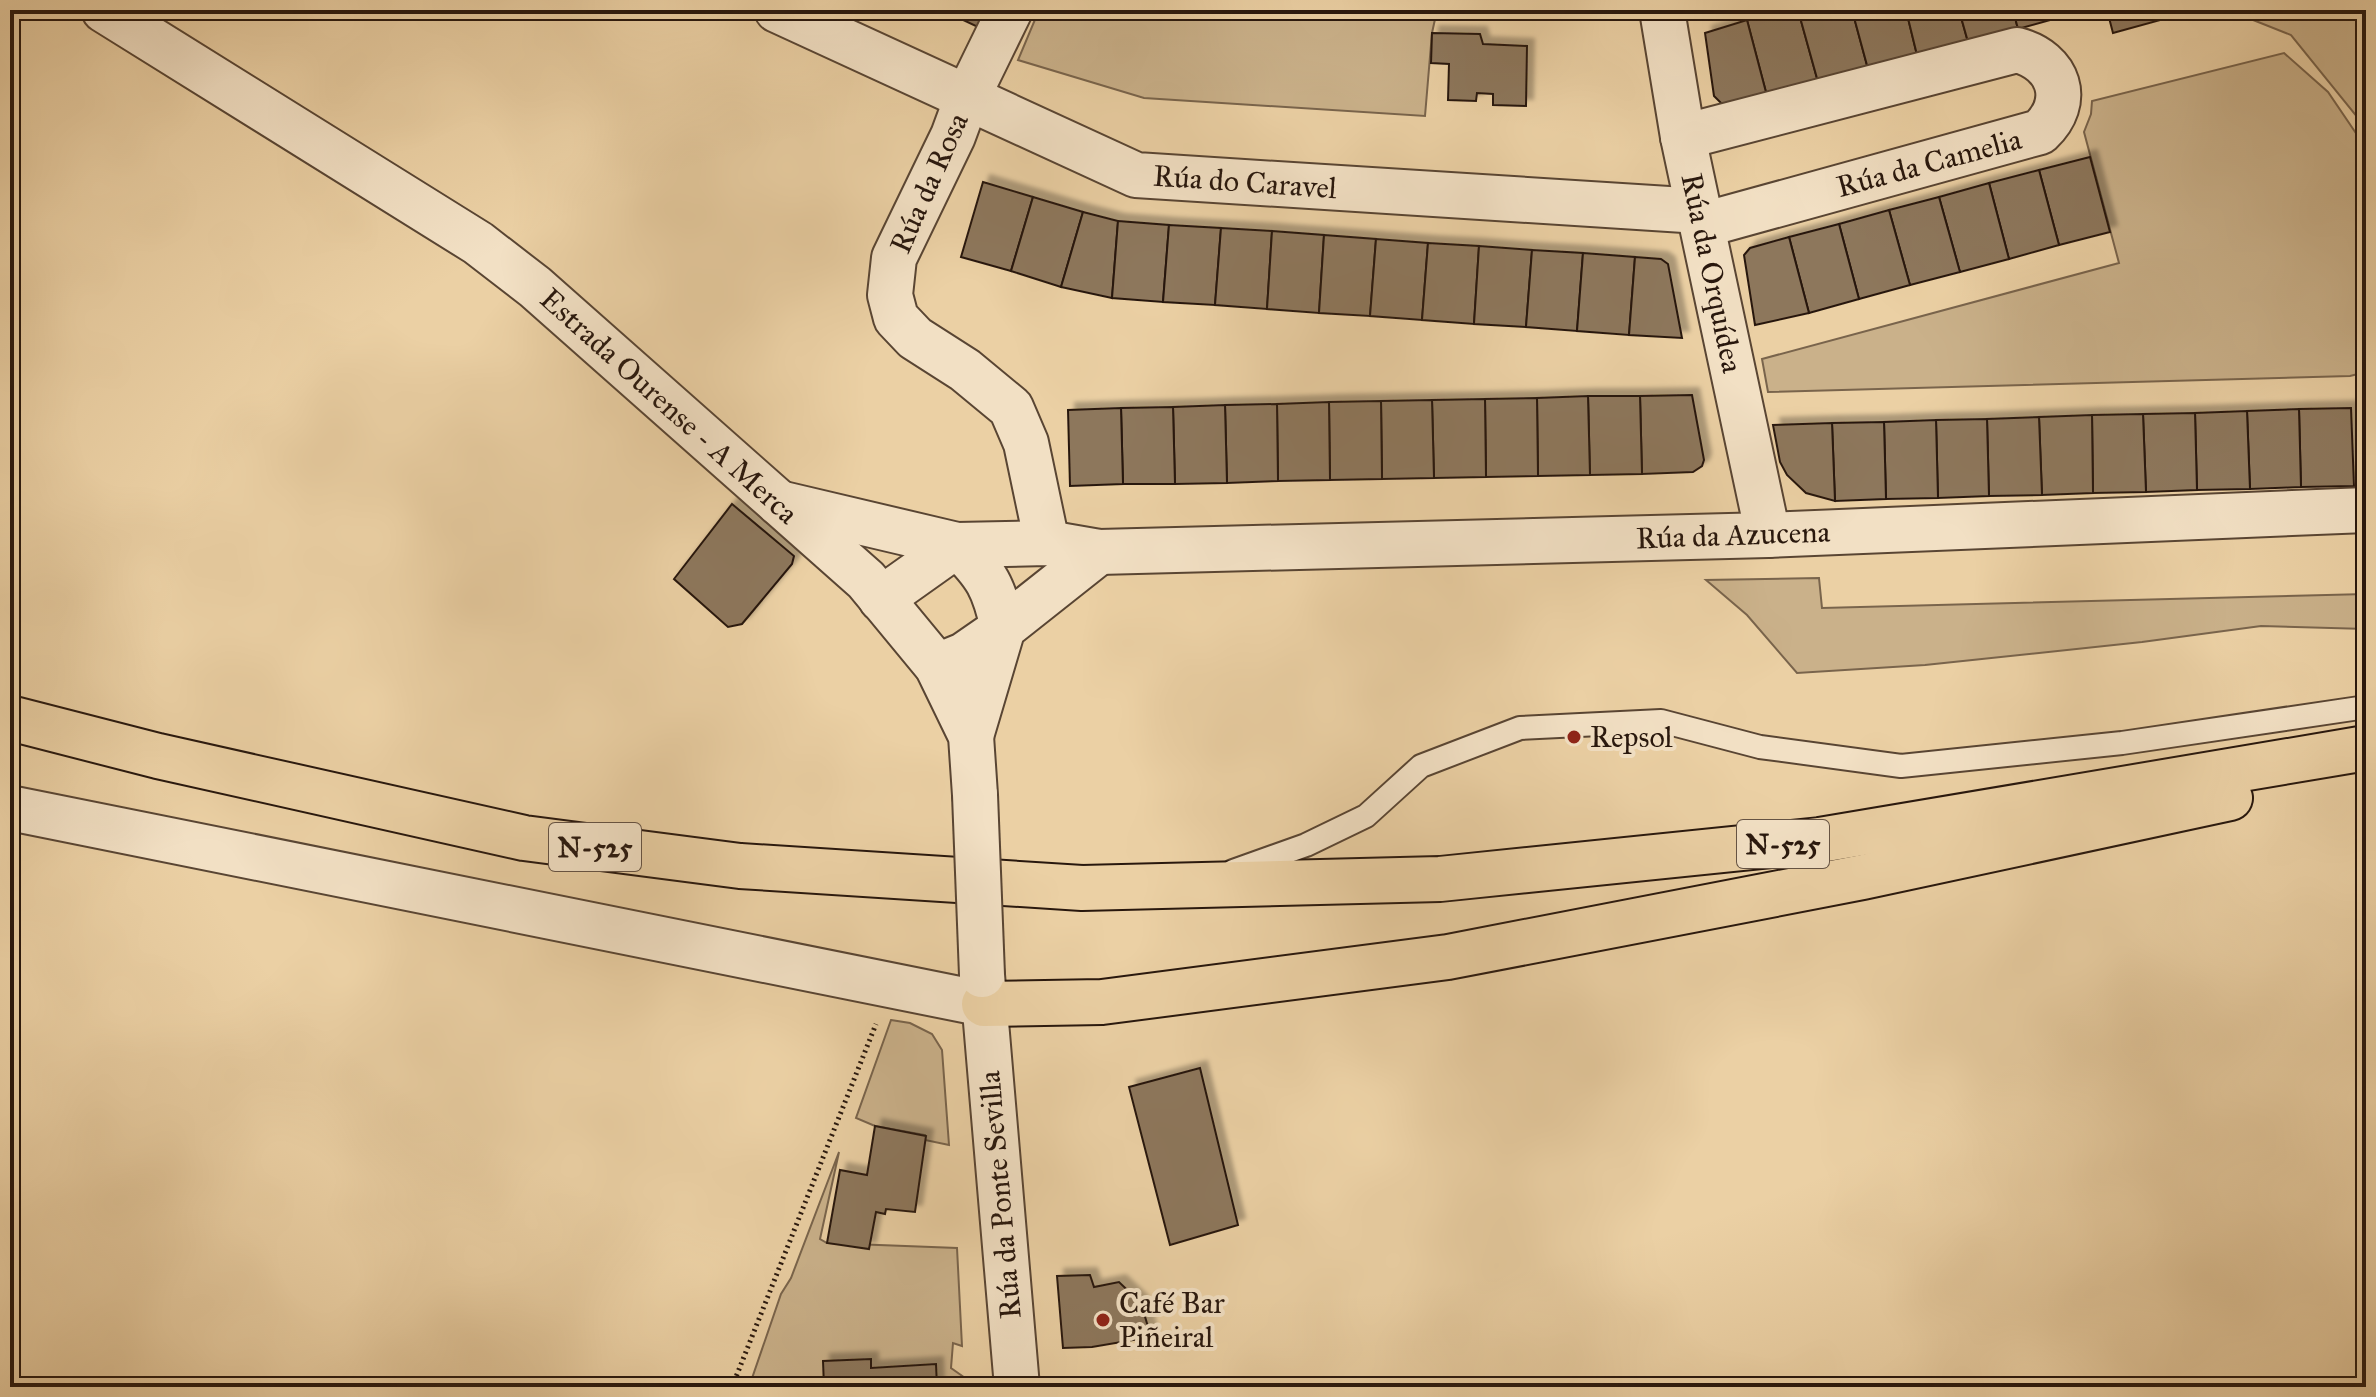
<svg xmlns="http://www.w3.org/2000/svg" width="2376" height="1397" font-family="'IM FELL Great Primer',serif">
<defs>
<filter id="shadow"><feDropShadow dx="7" dy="-7" stdDeviation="2" flood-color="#0004"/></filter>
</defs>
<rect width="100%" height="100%" fill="#ebd0a4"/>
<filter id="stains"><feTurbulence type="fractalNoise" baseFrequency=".0025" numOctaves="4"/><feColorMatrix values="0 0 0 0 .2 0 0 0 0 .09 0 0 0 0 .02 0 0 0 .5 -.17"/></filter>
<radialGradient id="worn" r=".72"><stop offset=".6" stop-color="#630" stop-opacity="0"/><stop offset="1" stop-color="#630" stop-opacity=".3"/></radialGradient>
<g fill="#cab18a" stroke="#79644c" stroke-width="2">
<polygon points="1039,10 1437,10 1432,33 1425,116 1144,98 1018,60"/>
<polygon points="2228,10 2366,10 2366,128 2291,35"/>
<polygon points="2284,53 2328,92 2366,148 2366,372 2350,376 1768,392 1762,359 2119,263 2084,132 2091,114 2092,101"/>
<polygon points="1819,578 1822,608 2366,594 2366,629 2261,626 2142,642 1925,665 1797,673 1747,615 1706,580"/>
<polygon points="891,1020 910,1023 932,1034 942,1050 949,1145 925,1140 925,1135 875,1126 856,1118"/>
<polygon points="839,1152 820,1239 827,1243 957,1248 962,1346 953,1343 951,1368 968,1380 969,1387 749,1387 781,1294 791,1278"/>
</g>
<g fill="#8d775c" stroke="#28170d" stroke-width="2" filter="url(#shadow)">
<polygon points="942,10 989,10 980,28"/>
<polygon points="1784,10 1798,10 1818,82 1767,96 1747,20"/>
<polygon points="1798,10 1852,10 1868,69 1818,82"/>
<polygon points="1852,10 1906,10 1917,55 1868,69"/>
<polygon points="1906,10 1959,10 1968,42 1917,55"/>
<polygon points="1959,10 2013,10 2018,29 1968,42"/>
<polygon points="2013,10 2086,10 2018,29"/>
<polygon points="2107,10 2171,10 2175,16 2113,33"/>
<polygon points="1747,20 1767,96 1723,105 1714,96 1705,33"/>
<polygon points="1432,33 1480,34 1483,44 1527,46 1526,106 1493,105 1493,94 1477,93 1476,101 1448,100 1449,64 1431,63"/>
<polygon points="2090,157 2110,232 2059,245 2039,170"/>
<polygon points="2039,170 2059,245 2009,259 1989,183"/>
<polygon points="983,182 1033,197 1011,271 961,257"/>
<polygon points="1989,183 2009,259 1960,272 1939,197"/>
<polygon points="1033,197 1083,212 1061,287 1011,271"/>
<polygon points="1939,197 1960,272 1910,285 1889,210"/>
<polygon points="1889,210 1910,285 1859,299 1839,224"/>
<polygon points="1083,212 1118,221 1112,298 1061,287"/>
<polygon points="1118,221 1169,225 1163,302 1112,298"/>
<polygon points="1839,224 1859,299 1809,313 1789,237"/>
<polygon points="1169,225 1221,228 1215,305 1163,302"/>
<polygon points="1221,228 1272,231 1267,309 1215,305"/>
<polygon points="1272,231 1324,235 1319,313 1267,309"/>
<polygon points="1324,235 1376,239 1370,316 1319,313"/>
<polygon points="1789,237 1809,313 1755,325 1744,255 1750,248"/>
<polygon points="1376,239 1428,243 1422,320 1370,316"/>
<polygon points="1428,243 1479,246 1474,324 1422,320"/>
<polygon points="1479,246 1532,250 1526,327 1474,324"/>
<polygon points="1532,250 1583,253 1577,331 1526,327"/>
<polygon points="1583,253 1635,257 1629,335 1577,331"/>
<polygon points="1635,257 1661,259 1668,264 1682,338 1629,335"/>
<polygon points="1692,395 1704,460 1702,466 1693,472 1642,474 1640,396"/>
<polygon points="1588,396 1640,396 1642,474 1590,475"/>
<polygon points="1588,396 1590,475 1538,476 1537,398"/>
<polygon points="1537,398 1538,476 1486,477 1485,399"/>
<polygon points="1485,399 1486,477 1434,478 1432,400"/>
<polygon points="1432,400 1434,478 1382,479 1381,401"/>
<polygon points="1381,401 1382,479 1330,480 1329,402"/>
<polygon points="1329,402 1330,480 1278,481 1277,404"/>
<polygon points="1277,404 1278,481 1227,483 1225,405"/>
<polygon points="1225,405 1227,483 1175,484 1173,407"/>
<polygon points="1173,407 1175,484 1123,484 1121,408"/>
<polygon points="1121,408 1123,484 1070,486 1068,410"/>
<polygon points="2351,408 2354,486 2301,487 2299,409"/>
<polygon points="2299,409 2301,487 2250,489 2247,411"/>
<polygon points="2247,411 2250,489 2197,490 2195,413"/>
<polygon points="2195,413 2197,490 2146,492 2143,414"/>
<polygon points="2143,414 2146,492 2093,493 2092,415"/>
<polygon points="2092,415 2093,493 2042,495 2039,417"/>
<polygon points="2039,417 2042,495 1989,496 1987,419"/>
<polygon points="1987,419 1989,496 1938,498 1936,420"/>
<polygon points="1936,420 1938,498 1886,499 1884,422"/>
<polygon points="1884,422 1886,499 1835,501 1832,423"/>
<polygon points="1832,423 1835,501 1806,493 1787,475 1780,462 1773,425"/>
<polygon points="732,504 794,556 792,564 742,624 728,627 674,579"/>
<polygon points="1200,1068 1238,1225 1170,1245 1129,1087"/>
<polygon points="875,1126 926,1136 915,1212 886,1209 885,1214 876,1212 869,1249 827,1243 840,1170 867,1175"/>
<polygon points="1090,1275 1094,1287 1119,1282 1141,1303 1151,1337 1092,1347 1063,1348 1057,1276"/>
<polygon points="871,1359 871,1368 936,1364 937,1387 824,1387 823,1361"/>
</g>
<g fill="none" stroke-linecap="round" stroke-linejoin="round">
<g stroke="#594533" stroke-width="26">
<polyline id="service" points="1233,871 1306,845 1366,816 1421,766 1520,728 1661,721 1760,747 1901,766 2122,743 2366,707"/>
</g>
<g stroke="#594533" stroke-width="48">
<g id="minor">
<polyline points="777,10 1136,175 1700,211"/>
<polyline points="1010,10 967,98 953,136 894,258 890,295 896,318 915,338 965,370 1011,408 1026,443 1047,543"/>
<polyline points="1662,10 1683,137 1768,535"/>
<path d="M1683 137 2017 50C2059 61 2073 101 2040 132L1703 225"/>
<polyline points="779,503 957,545 1047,543 1099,552 1768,535 2366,510"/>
<path d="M881 599 957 545C987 575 994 587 1003 628L964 655 937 666"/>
<polyline points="971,736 1003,628 1099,552"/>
</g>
</g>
<g stroke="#594533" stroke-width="48">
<g id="tertiary">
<polyline points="104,10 478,243 535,287 866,580 937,666 971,736 975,795"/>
<polyline points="10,808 984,1004"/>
<polyline points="982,975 1017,1387"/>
</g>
</g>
<g stroke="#28170d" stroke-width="48">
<g id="trunk">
<polyline points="10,718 158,756 524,838 740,866 1082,888 1440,879 1820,840 2366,748"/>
<polyline points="984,1004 1102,1002 1448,957 1863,877 2230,798"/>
</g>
</g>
<polyline stroke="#28170d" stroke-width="5" stroke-dasharray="2 4" stroke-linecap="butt" points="732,1387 876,1024"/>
<use href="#service" stroke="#f2e0c4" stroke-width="22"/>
<use href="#minor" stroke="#f2e0c4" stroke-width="44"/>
<use href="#tertiary" stroke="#f2e0c4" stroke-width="44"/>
<use href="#trunk" stroke="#ebd0a4" stroke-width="44"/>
<g stroke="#594533" stroke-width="48" stroke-linecap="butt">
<polyline id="tertiary-bridge" points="975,795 982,975"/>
</g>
<use href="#tertiary-bridge" stroke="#f2e0c4" stroke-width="44"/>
</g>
<g fill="#8f2418" stroke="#f2e0c4" stroke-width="3">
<circle cx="1574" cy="737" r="8"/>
<circle cx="1103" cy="1320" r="8"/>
</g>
<g text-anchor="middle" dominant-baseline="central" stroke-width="8" stroke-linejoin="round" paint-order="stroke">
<g fill="#f2e0c4" stroke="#655344" stroke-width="2">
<rect x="1737" y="820" width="92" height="48" rx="6"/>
<rect x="549" y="823" width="92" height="48" rx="6"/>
</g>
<g font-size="28" font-weight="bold" fill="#28170d">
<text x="1783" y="844">N-525</text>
<text x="595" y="847">N-525</text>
</g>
<g font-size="30" fill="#28170d" stroke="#f2e0c4">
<text transform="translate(1929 163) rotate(-15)">Rúa da Camelia</text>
<text transform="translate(1245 182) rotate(4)">Rúa do Caravel</text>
<text transform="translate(929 183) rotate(-66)">Rúa da Rosa</text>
<text transform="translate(1712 273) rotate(78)">Rúa da Orquídea</text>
<text transform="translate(669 406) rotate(42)">Estrada Ourense - A Merca</text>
<text transform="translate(1733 535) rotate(-2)">Rúa da Azucena</text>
<text transform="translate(1000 1195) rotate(-95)">Rúa da Ponte Sevilla</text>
</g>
<g font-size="30" fill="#28170d" stroke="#f2e0c4" text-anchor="start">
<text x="1590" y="737">Repsol</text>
<text x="1119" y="1303">Café Bar<tspan x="1119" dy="34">Piñeiral</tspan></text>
</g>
</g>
<rect width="2376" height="1397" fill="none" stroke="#ebd0a4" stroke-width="40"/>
<rect x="12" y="12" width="2352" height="1373" fill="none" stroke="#28170d" stroke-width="4"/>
<rect x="20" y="20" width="2336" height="1357" fill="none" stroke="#28170d" stroke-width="2"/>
<rect width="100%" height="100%" filter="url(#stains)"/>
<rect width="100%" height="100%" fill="url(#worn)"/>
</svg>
